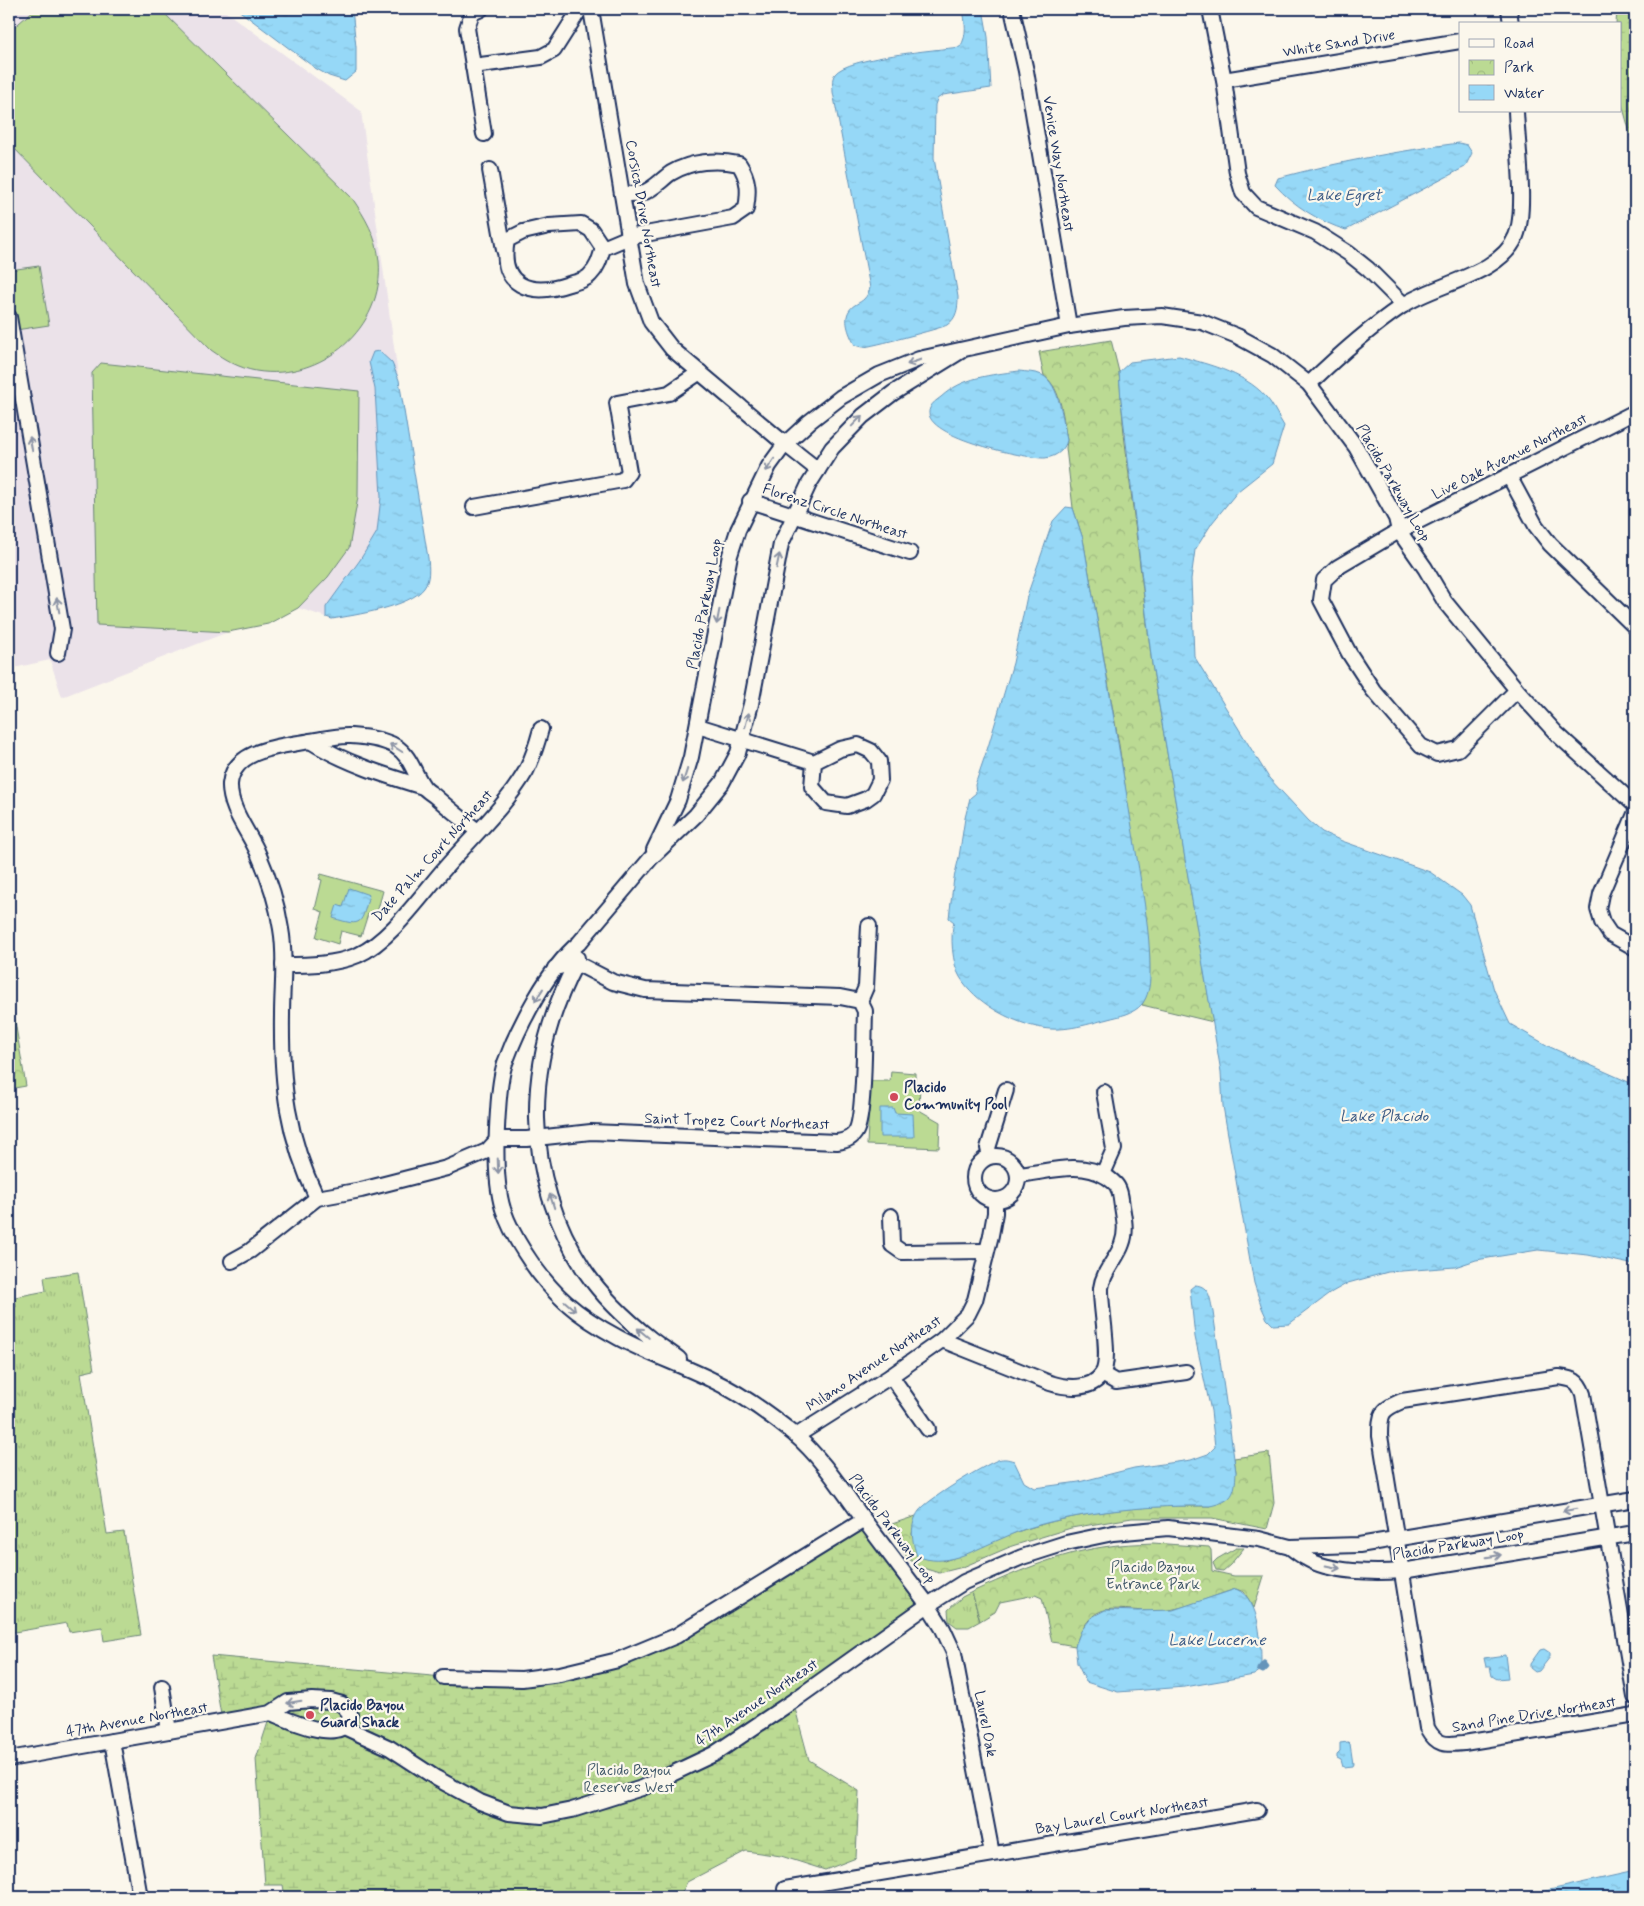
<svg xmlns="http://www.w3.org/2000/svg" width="1644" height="1906" font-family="Mynerve,sans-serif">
<defs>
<pattern id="grass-tufts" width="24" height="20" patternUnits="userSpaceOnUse" patternTransform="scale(1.25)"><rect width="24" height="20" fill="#bbda93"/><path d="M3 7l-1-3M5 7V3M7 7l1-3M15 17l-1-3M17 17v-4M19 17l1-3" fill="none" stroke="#a0bb81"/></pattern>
<pattern id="wetland-marsh" width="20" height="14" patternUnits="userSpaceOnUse" patternTransform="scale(1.25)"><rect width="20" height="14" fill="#bbda93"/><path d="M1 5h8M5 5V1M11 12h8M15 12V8" fill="none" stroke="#a0bb81"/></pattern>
<pattern id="park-crowns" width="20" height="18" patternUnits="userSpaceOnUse" patternTransform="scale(1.25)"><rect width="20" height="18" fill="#bbda93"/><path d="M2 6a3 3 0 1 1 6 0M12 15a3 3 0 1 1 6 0" fill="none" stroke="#a0bb81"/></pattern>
<pattern id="garden-furrows" width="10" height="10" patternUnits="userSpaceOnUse" patternTransform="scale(1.25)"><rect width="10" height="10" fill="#bbda93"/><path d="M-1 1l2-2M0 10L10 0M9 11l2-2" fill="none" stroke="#a0bb81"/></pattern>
<pattern id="water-ripples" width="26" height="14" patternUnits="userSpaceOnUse" patternTransform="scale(1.25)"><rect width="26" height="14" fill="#96d8f7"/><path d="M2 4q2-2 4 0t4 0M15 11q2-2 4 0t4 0" fill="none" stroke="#81bad6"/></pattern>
</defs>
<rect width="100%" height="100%" fill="#fbf7ec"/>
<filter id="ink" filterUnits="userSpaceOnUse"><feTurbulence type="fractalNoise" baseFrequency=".02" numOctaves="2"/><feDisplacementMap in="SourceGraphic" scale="10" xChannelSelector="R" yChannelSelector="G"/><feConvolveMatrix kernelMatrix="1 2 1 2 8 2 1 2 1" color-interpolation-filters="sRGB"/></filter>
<g filter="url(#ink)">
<polygon fill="#ebe2e9" points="9,9 222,9 361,111 404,418 428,558 429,575 424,588 410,599 392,606 332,619 298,608 268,624 228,632 62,697 50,660 9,669"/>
<g fill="url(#grass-tufts)" stroke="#6b8478">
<polygon points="78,1272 94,1370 81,1373 107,1534 124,1532 141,1635 104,1641 102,1627 69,1632 67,1623 9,1633 9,1308 16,1307 15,1297 46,1291 44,1277"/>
<polygon points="972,1592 980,1621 969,1627 957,1627 949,1621 948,1610 962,1597"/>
</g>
<g fill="url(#wetland-marsh)" stroke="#6b8478">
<polygon points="1617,9 1635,9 1635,151 1620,97 1620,24 1616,24"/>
<polygon points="864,1520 928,1605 793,1701 809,1760 859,1791 856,1858 825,1870 781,1856 746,1851 687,1882 680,1897 285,1897 283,1885 265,1885 256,1759 271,1713 222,1721 211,1656 443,1677 560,1674 676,1636"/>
</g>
<g fill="url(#park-crowns)" stroke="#6b8478">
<path d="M1111 340 1119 372 1124 434 1152 664 1213 1022 1142 1005C1151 985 1150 972 1149 950L1119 745 1083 539 1073 508 1066 448 1067 440C1063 420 1062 388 1044 376L1039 352Z"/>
<polygon points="9,986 26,1086 9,1089"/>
<path d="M1269 1453 1274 1503 1267 1529 1212 1518H1132L1071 1528 1012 1546 963 1567 939 1573 920 1567 909 1559 904 1553 903 1543 900 1539 892 1534 886 1526 916 1516 912 1534 944 1561C974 1552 1002 1535 1033 1527 1089 1510 1152 1505 1210 1506L1236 1472 1234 1458Z"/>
<path d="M1153 1543 1209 1547 1211 1550 1212 1571 1234 1576H1264L1254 1608 1244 1592 1236 1589C1212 1596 1188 1608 1163 1611 1146 1613 1120 1607 1105 1610 1089 1613 1080 1632 1075 1646L1052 1642 1042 1598 1035 1595 1000 1602 995 1612 980 1621 972 1592C1014 1573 1057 1554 1103 1547 1120 1544 1137 1544 1153 1543Z"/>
</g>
<polygon fill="url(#garden-furrows)" stroke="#6b8478" points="1236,1548 1244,1548 1230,1565 1223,1571 1216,1570 1213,1563 1217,1559"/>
<g fill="#bbda93" stroke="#6b8478">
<path d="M35 9H160L352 198C365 217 377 237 379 261 385 328 321 382 256 371 239 368 225 360 211 350L9 143V36L11 30Z"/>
<polygon points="39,266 49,325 9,331 9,270"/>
<polygon points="101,363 359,391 358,497 349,548 328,577 298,608 268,624 228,632 97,625 92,373"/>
<polygon points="321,874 383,891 376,916 368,914 361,936 341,931 338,944 316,937 323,912 315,909 322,880 319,879"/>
<polygon points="891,1071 915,1073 915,1084 920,1084 919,1110 940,1122 939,1148 867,1145 870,1083 872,1081 890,1081"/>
</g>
<g fill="url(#water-ripples)" stroke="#6594ba">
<polygon points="237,9 352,9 356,47 356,72 345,81 329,76 315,68"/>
<path d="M963 9H983L988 37 991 88 943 95 937 99 935 105 934 158 958 297C958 308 957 318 947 325 942 328 870 347 863 347 862 347 856 345 855 345 850 336 843 321 849 311 852 305 860 303 864 299 867 296 869 292 870 288L833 92C833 86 831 79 835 74 848 57 936 50 960 47 968 35 965 22 963 9Z"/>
<path d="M1459 143 1467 145 1472 153 1465 167 1346 230C1320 222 1294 206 1275 185L1278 178C1338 162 1398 151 1459 143Z"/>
<path d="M379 351 392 363 399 380 428 558C429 568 430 580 424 588 410 607 355 615 332 619L326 617V607L360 560 377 532 381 497 375 389 369 362 373 352Z"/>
<path d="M1179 356C1210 365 1250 374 1270 402 1275 409 1279 418 1284 426L1272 464 1238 491 1212 523 1195 550 1191 579 1194 656 1269 778 1309 821 1322 832 1342 841 1430 872 1462 895 1470 905 1494 990 1510 1024 1550 1047 1635 1085V1265L1588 1255 1538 1250 1476 1260 1455 1267 1388 1272 1348 1283 1332 1292 1289 1324 1273 1325 1267 1319 1262 1308 1254 1283 1223 1106 1221 1072 1152 664 1121 400 1119 372 1130 362Z"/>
<path d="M1019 371C1026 372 1036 372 1042 375 1060 384 1063 422 1067 440 1065 450 1056 457 1045 458 1027 459 917 436 930 408 932 403 937 400 941 397 963 377 990 375 1019 371Z"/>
<path d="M1066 507 1073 508 1083 539C1100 637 1117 735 1133 833 1140 880 1151 928 1150 976 1150 985 1148 997 1142 1004 1134 1014 1119 1016 1108 1019 1085 1025 1061 1033 1037 1027 1009 1021 975 1002 960 977 952 964 950 935 954 922L949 918 954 878 959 857 965 818 970 798 976 793 975 785 988 747 1013 663 1027 596 1053 521Z"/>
<path d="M349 888 369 895C361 923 364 928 333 918L337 905 343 907Z"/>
<polygon points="880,1108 893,1108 895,1113 913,1114 914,1137 880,1137"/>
<path d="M1195 1285C1210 1286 1210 1299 1213 1312L1236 1472C1235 1494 1233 1501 1210 1506 1155 1505 1084 1511 1032 1527 1020 1530 1008 1536 996 1541 970 1552 945 1568 917 1556 912 1541 909 1525 919 1511 927 1500 984 1465 998 1460 1004 1458 1008 1459 1014 1461L1024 1482 1034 1488 1079 1482 1134 1468 1191 1460 1208 1454 1215 1447 1211 1411 1195 1337 1190 1289Z"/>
<path d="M1236 1589C1262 1600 1261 1646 1261 1670L1254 1675 1185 1687 1118 1692 1086 1682 1077 1663 1075 1646 1081 1631 1092 1617 1105 1610 1138 1611 1173 1610Z"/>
<polygon points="1544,1649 1550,1653 1550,1657 1539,1671 1535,1672 1530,1668 1530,1664 1540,1650"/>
<polygon points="1505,1655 1508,1678 1497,1679 1492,1676 1490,1667 1486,1667 1484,1658"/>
<polygon points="1348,1742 1350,1744 1353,1764 1352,1766 1343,1767 1341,1760 1337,1758 1337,1755 1340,1752 1340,1743"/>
<polygon points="1635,1871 1635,1897 1471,1897 1498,1892 1536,1893"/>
</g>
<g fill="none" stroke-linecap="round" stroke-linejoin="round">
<polygon stroke="#6594ba" stroke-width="5" points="1264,1663 1267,1667 1263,1671 1259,1669"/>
<g stroke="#1b2f5e" stroke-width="18">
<g id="street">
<polyline points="481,9 472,13 467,28 484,134"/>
<polyline points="591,9 637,284 651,322 672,349 785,444 818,470"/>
<polyline points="1012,9 1026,71 1069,326"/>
<polyline points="1210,9 1224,80 1237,173 1243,193 1256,207 1315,232 1348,253 1368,269 1404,305"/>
<polyline points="1509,9 1511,24"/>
<polyline points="473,66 541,57 554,50 580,9"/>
<polyline points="1224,80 1460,41"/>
<polyline points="490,170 504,250"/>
<path d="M603 248 591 230 581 224 549 226 523 232 507 240C498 287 531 297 569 284 576 282 586 280 590 275 598 267 600 258 603 248L629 237 733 218 746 209C749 191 749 179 739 164 716 159 691 161 671 173 662 179 653 190 642 193 636 194 628 194 622 194"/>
<polyline points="9,317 62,629 58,653"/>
<path d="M961 351 893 393 863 416 832 448 809 484 781 544 751 704 738 753 722 783 696 815 651 858 579 943C548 969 519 1025 505 1063 500 1078 499 1095 498 1111 496 1139 495 1183 503 1209 508 1224 516 1239 525 1253 551 1294 576 1315 619 1338 649 1354 682 1365 712 1380 742 1394 768 1413 794 1434 822 1458 842 1490 864 1520 885 1548 907 1577 928 1605L943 1629 954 1653 992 1854"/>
<path d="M1309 384C1338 356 1368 329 1402 306 1434 284 1501 275 1516 236 1527 210 1517 142 1516 111"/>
<polyline points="1509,476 1536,526 1550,544 1635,627"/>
<polyline points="750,501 910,553"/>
<polyline points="474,507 623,480 629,472 617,403 669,393 700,372"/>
<polyline points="1517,690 1458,749 1437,754 1421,746 1373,690 1349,653 1321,600 1324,580 1338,567 1399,531 1635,412"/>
<polyline points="698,726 814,762 840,749 858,745 871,751 879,761 880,780 873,794 866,799 847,806 826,803 812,787 814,762"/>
<path d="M310 741C345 763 384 775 423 787"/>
<polyline points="1635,814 1601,894 1598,909 1602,922 1610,934 1635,948"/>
<polyline points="654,850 678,800 691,757 730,555 738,530 769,466 785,444 809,422 841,397 879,375 919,359 1069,326 1124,318 1162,316 1202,322 1237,336 1272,355 1309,384 1356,447 1396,518 1399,531 1425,568 1445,602 1517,690 1557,734 1635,805"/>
<path d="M577 958 576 963C523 1064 522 1174 585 1271 602 1296 627 1320 651 1339 660 1346 670 1352 679 1359"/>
<path d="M283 965C309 965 334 965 358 955 391 940 422 894 446 867 473 836 505 807 526 771 533 757 537 744 541 729"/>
<polyline points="860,1001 866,987 869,926"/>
<circle cx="996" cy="1178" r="22"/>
<polyline points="990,1156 988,1148 1006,1090"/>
<polyline points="1103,1174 1114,1149 1104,1092"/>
<path d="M317 1198C287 1137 281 1083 282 1015 282 987 286 957 281 929 277 902 269 878 258 853 249 832 229 809 230 784 233 748 285 746 310 741 324 739 338 735 351 736 365 737 383 739 395 746 411 756 413 772 423 786 426 791 433 794 437 798 451 810 464 821 478 831"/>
<polyline points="891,1216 892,1245 902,1252 986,1251"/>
<path d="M232 1261 250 1251 317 1198 361 1190 447 1168 487 1151 498 1139H527L591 1132 837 1142C845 1141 852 1139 856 1131 865 1115 864 1034 865 1011L860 1001 840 997 645 990 613 982 576 963 555 968"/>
<path d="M942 1340 1050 1383C1066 1388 1091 1391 1102 1374 1112 1360 1100 1308 1101 1288 1103 1271 1117 1259 1122 1244 1127 1231 1124 1219 1122 1206 1121 1201 1121 1193 1118 1188 1117 1184 1111 1180 1107 1177 1080 1160 1048 1172 1019 1175"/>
<polyline points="1102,1374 1116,1382 1186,1372"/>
<polyline points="891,1376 928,1429"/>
<polyline points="796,1436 891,1376 942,1340 968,1314 975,1300 991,1235 995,1213 995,1200"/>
<path d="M1290 1547C1295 1551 1300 1555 1306 1558 1329 1573 1376 1573 1402 1571L1635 1533"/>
<polyline points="443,1677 522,1679 560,1674 618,1660 676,1636 864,1520"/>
<polyline points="162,1687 169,1731"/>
<path d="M1635 1697 1583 1394C1578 1380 1573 1379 1559 1377L1402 1401C1381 1410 1380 1413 1380 1436L1427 1728C1437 1746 1445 1745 1464 1743L1635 1715"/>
<polyline points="344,1727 390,1748 436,1778 480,1802 509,1813 542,1816 572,1810 642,1788 714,1754 793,1701 928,1605 964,1582 1022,1557 1066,1543 1113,1533 1168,1528 1259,1539 1290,1547 1359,1545 1635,1499"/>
<polyline points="112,1741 140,1897"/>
<path d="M9 1759 271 1713 288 1702 312 1700 331 1701 342 1704 350 1714C347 1748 289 1720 271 1713"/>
<polyline points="785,1889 1257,1810"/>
</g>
</g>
<use href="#street" stroke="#fbf7ec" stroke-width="14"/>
</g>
<defs><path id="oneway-shaft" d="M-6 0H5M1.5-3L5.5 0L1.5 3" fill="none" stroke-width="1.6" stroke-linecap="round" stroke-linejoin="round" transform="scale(1.25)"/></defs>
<g stroke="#8b93a5">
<use href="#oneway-shaft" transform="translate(914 362) rotate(161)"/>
<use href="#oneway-shaft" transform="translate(857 421) rotate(-46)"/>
<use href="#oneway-shaft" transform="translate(31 444) rotate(-100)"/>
<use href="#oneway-shaft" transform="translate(770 465) rotate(123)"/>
<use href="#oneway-shaft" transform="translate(778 561) rotate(-78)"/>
<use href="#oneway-shaft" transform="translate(58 605) rotate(-100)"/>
<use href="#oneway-shaft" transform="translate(718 617) rotate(101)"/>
<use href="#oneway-shaft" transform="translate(747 720) rotate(-75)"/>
<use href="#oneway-shaft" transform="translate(396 748) rotate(-148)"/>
<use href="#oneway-shaft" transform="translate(685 776) rotate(108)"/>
<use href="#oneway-shaft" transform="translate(539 995) rotate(122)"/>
<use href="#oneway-shaft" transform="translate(498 1166) rotate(88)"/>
<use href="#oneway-shaft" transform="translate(552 1201) rotate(-108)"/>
<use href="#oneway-shaft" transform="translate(570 1306) rotate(41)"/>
<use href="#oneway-shaft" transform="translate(643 1333) rotate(-140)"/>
<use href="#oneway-shaft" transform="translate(1570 1510) rotate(171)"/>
<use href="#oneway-shaft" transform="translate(1494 1556) rotate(-9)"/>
<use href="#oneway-shaft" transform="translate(1333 1567) rotate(11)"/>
<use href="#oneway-shaft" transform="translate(294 1702) rotate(171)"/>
</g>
</g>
<g fill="#d1495b" stroke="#fbf7ec" stroke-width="2">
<circle cx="894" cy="1097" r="5"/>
<circle cx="310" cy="1715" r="5"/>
</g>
<g text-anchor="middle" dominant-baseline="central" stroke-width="4.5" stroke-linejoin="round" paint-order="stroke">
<g font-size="15" fill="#1b2f5e" stroke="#fbf7ec">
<text transform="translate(1339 44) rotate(-9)">White Sand Drive</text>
<text transform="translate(1058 164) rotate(81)">Venice Way Northeast</text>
<text transform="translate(643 214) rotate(80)">Corsica Drive Northeast</text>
<text transform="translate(1510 457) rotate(-27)">Live Oak Avenue Northeast</text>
<text transform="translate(1393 483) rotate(60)">Placido Parkway Loop</text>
<text transform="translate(835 512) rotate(18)">Florenz Circle Northeast</text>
<text transform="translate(705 604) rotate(-79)">Placido Parkway Loop</text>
<text transform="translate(433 856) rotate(-48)">Date Palm Court Northeast</text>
<text transform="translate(737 1122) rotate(2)">Saint Tropez Court Northeast</text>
<text transform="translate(874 1364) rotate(-34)">Milano Avenue Northeast</text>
<text transform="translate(892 1529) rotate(53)">Placido Parkway Loop</text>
<text transform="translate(1458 1545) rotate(-9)">Placido Parkway Loop</text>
<text transform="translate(757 1703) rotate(-34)">47th Avenue Northeast</text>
<text transform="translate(1534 1715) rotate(-9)">Sand Pine Drive Northeast</text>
<text transform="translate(137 1720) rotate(-10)">47th Avenue Northeast</text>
<text transform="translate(985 1724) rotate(79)">Laurel Oak</text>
<text transform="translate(1122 1816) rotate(-9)">Bay Laurel Court Northeast</text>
</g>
<g font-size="15" font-weight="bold" fill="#1b2f5e" stroke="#fbf7ec" text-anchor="start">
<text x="904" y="1088">Placido<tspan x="904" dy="17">Community Pool</tspan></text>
<text x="320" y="1706">Placido Bayou<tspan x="320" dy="17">Guard Shack</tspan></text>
</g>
<g font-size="15" fill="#435a6b" stroke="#fbf7ec">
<text x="1153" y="1568">Placido Bayou<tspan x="1153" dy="17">Entrance Park</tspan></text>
<text x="629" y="1771">Placido Bayou<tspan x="629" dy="17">Reserves West</tspan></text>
</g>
<g font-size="16" font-style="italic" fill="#3a5984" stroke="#fbf7ec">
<text x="1344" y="195">Lake Egret</text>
<text x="1384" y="1116">Lake Placido</text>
<text x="1217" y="1640">Lake Lucerne</text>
</g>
</g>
<rect width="1644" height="1906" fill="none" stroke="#fbf7ec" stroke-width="30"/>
<rect x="15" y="15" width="1614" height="1876" fill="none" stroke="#1b2f5e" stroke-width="2" filter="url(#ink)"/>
<rect x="1459" y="22" width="162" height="90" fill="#fbf7ec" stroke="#a1a7b3"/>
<rect x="1469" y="39" width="25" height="8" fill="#fbf7ec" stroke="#a1a7b3"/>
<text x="1504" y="48" font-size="15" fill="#1b2f5e">Road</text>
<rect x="1469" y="60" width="25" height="15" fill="url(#park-crowns)" stroke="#a1a7b3"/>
<text x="1504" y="72" font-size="15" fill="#1b2f5e">Park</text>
<rect x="1469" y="85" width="25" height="15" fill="url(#water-ripples)" stroke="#a1a7b3"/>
<text x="1504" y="98" font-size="15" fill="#1b2f5e">Water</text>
</svg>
